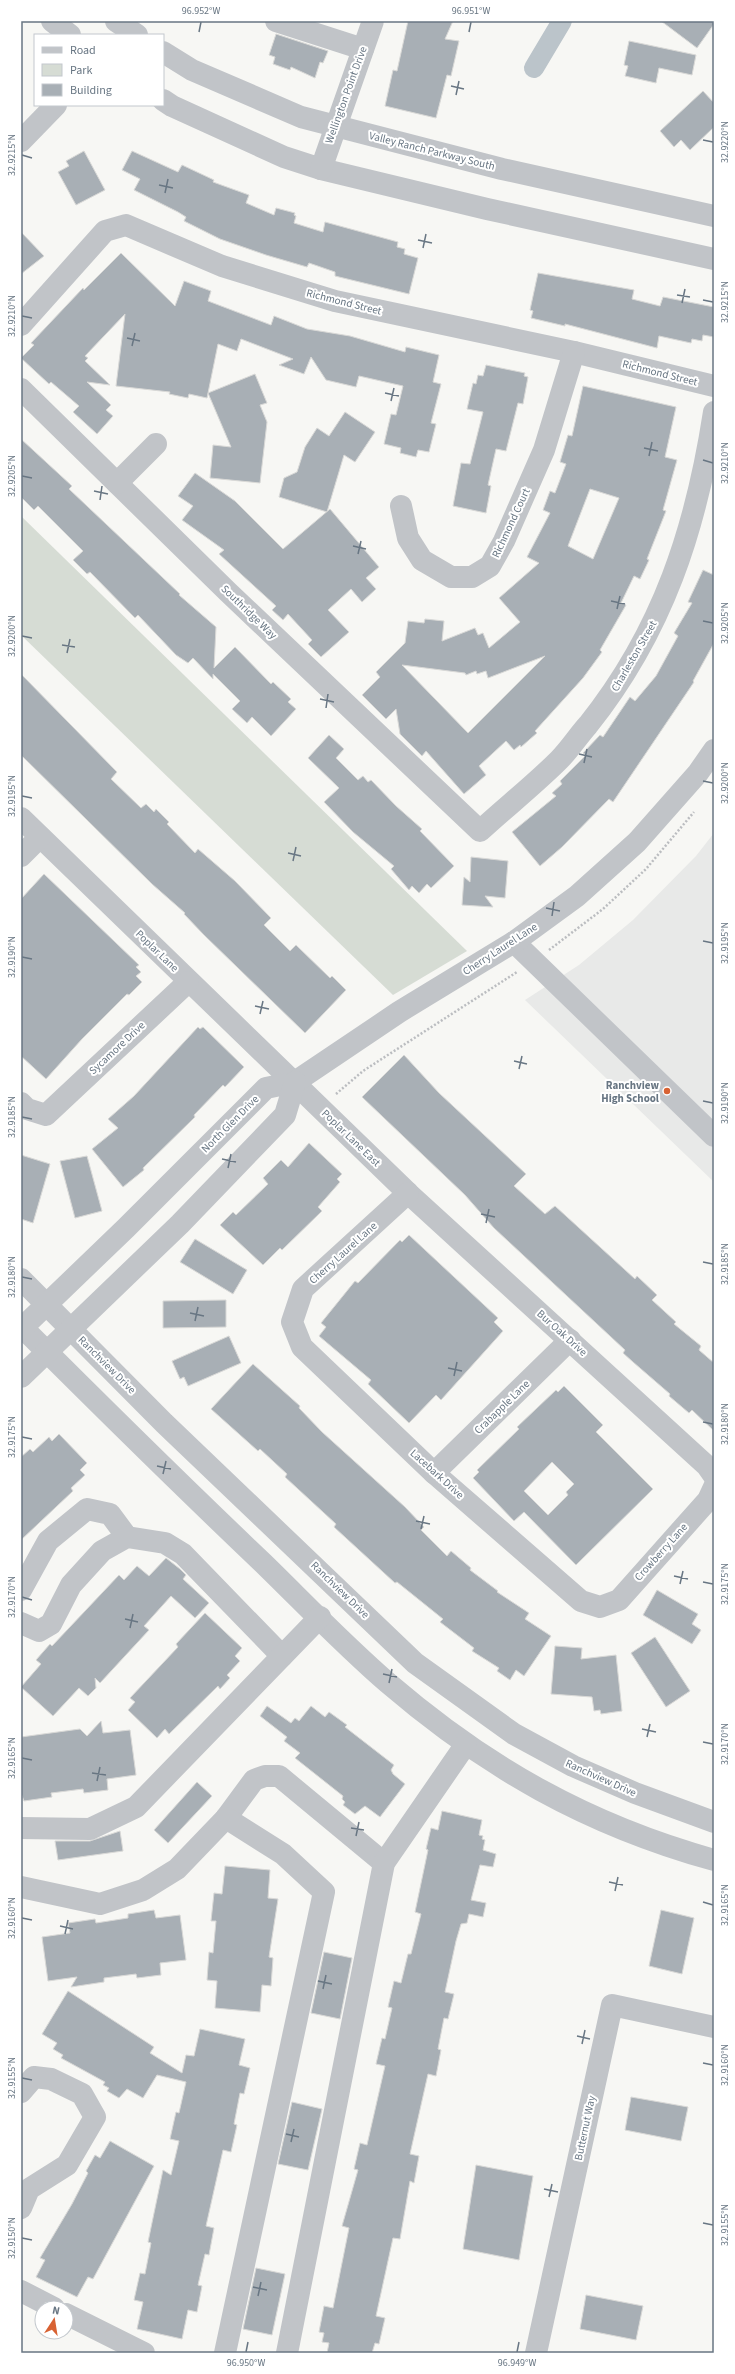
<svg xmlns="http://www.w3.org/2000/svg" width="735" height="2374" font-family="'Source Sans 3',sans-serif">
<rect width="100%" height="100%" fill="#f7f7f4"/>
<polygon fill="#e8e9e8" points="714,833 714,1182 525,1000 579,965 633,920 696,856"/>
<polygon fill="#d6dcd4" points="21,516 467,951 393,995 21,635"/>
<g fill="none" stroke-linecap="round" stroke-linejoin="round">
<polyline stroke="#bbc4ca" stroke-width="20" points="534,68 562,21"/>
</g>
<g fill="#a8afb5" stroke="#d9d9d7" fill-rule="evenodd">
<polygon points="408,21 453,21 445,39 459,41 451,76 447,75 436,118 385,106 393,70 397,71"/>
<polygon points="661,21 714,21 714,24 697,48"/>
<polygon points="276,34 328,51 323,63 320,62 315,78 291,67 290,70 273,64 275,57 269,55"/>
<polygon points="629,41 696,55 692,75 659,68 656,83 625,76 628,66 624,65"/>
<polygon points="703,91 714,103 714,127 690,150 681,140 674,147 660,131"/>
<polygon points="84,151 105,190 76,205 58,172 69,166 66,161"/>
<polygon points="132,151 178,172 182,165 214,180 213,182 249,195 246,203 274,215 276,208 295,213 294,215 296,216 294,223 323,232 325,222 398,242 397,247 405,249 404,254 418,258 409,294 335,276 335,272 309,263 307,267 266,255 220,239 184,221 186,217 178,212 134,190 140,179 122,170"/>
<polygon points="21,232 44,256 21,274"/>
<polygon points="121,253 175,306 184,281 211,291 208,301 271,325 274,316 307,329 350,336 405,352 406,347 439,355 433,382 441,384 431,423 436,424 429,452 418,450 416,457 400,453 401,448 384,444 391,414 396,415 403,386 359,376 356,387 326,380 311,357 304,374 279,365 293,359 241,339 237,351 218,344 207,398 189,394 188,398 169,394 170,392 116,386 125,314 85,356 88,358 85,361 110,385 87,382 111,405 106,410 113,416 97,434 73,412 79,406 51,382 49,384 21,358 34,345 31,343 83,288 84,290"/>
<polygon points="538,273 634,290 632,299 660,306 663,297 714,307 714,337 703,335 702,341 692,339 691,343 659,336 657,348 565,324 565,326 531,318 533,311 530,310"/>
<polygon points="486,365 525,373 524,376 528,377 523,404 518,403 506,451 496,449 488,485 491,486 486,513 453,506 461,463 470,464 483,412 467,409 473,383 476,384 478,375 483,376"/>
<polygon points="255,374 267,403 260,405 267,422 260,483 210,478 213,445 231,447 208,393"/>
<path d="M583 386 676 407 665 457 677 460 663 510 666 511 647 559 649 560 640 579 634 576 621 603 626 605 600 650 602 652 583 678 535 731 537 733 521 747 520 745 514 750 506 741 479 766 486 775 464 794 426 751 422 756 400 734 396 709 386 719 362 695 380 677 376 672 405 643 408 621 424 623 425 619 444 621 442 641 475 628 478 635 483 633 489 648 520 622 499 598 539 563 527 557 550 513 543 510 550 491 555 493 566 464 560 462 568 435 572 436ZM590 489 619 498 593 559 568 546ZM545 656 468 733 402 665 465 673 466 675 476 671 477 674 486 671 488 678Z"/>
<polygon points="345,412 375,432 355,462 344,455 327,512 279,497 284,478 297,472 305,447 317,428 329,436"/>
<polygon points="21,439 72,486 69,489 180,594 179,595 216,627 214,668 235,647 271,684 273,682 291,699 288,702 296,709 271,736 252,717 247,723 232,709 240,701 213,674 213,679 193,658 188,663 176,655 138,615 135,618 90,572 87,574 73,560 83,551 38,506 34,510 21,497"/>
<polygon points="195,473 235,501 283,549 330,509 379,567 366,578 376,589 362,602 351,589 328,610 349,632 321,657 308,644 312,640 288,614 283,620 272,610 276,606 219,554 224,550 182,520 193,506 178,496"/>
<polygon points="703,570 714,575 714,643 693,681 694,682 613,802 609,799 562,847 540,866 512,832 556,796 552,793 562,784 560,781 586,755 583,753 600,735 603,737 630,697 635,701 656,676 678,636 674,633 692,603 688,602"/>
<polygon points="21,674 117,772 111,779 141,808 146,804 154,812 156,809 169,822 167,824 195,853 198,849 235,881 271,918 264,925 290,951 296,945 330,978 332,976 346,990 305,1033 204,935 184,914 185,913 152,884 21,755"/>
<polygon points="329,735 344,749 336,758 358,780 363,776 368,782 371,780 396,806 422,829 420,831 454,866 431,888 427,884 419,893 412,886 409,890 391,869 394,866 353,832 324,802 339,788 308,758"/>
<polygon points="471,857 508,861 505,898 485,896 493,907 462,905 464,877 470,882"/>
<polygon points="44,874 139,965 136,967 141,972 136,976 142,982 129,995 127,994 82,1039 46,1079 21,1056 21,899"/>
<polygon points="198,1027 200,1029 203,1027 244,1067 225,1087 223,1085 194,1115 195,1117 143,1168 144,1170 123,1187 92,1149 118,1128 108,1119 134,1096"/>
<polygon points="404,1055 439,1093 526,1174 514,1186 545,1214 555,1206 635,1279 637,1276 657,1295 652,1300 676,1322 674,1324 701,1346 699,1350 714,1363 714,1431 692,1410 689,1413 669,1396 670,1394 633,1362 623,1353 625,1350 494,1228 465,1195 362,1097"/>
<polygon points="309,1143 342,1174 337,1179 340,1182 318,1207 322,1211 282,1250 280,1248 263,1265 220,1225 233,1212 236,1215 268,1184 263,1178 281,1160 288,1167"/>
<polygon points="21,1155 50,1164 33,1223 21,1219"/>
<polygon points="87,1156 102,1211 75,1218 60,1161"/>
<polygon points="409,1235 498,1318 494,1322 503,1331 441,1400 436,1395 409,1423 368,1384 371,1380 319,1336 326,1327 321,1323 355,1281 358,1283 400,1240 402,1242"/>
<polygon points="195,1239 247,1270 233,1294 180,1262"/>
<polygon points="226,1300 226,1327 163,1328 163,1301"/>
<polygon points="229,1336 241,1363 188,1386 184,1377 180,1379 172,1361"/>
<polygon points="253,1364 300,1406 299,1408 322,1432 405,1507 424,1527 421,1530 447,1556 451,1551 471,1568 470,1570 498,1591 497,1592 529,1613 525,1619 551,1636 524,1676 516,1670 510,1680 497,1671 499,1668 472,1651 474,1648 440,1622 443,1619 397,1582 395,1583 334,1527 336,1524 285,1477 287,1474 260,1449 258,1451 211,1409"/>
<path d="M564 1386 603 1425 596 1432 653 1489 576 1565 524 1512 514 1521 473 1478 479 1472 477 1470 519 1429 517 1427 556 1390 558 1392ZM552 1462 574 1484 566 1492 568 1495 548 1515 524 1491Z"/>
<polygon points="59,1434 87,1463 80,1470 85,1475 71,1488 73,1491 21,1540 21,1457 30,1449 33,1452 49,1437 52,1441"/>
<polygon points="166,1558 180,1569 186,1575 183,1579 209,1603 195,1618 171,1596 144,1626 149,1630 100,1683 95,1678 96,1688 88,1696 79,1688 53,1716 21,1687 41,1664 36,1660 50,1644 52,1646 119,1575 124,1580 137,1566 149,1576"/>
<polygon points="657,1590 698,1614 692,1624 701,1630 692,1644 643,1615"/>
<polygon points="205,1613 242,1648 235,1656 240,1661 227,1675 230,1678 220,1689 218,1686 169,1734 165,1729 157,1738 128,1710 135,1702 130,1698 178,1647 176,1644"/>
<polygon points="655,1637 690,1691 666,1707 631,1653"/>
<polygon points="555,1646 582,1648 581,1659 616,1655 622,1711 601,1714 600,1710 594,1711 592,1697 551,1694"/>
<polygon points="267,1706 291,1723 295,1718 299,1721 311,1706 325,1717 329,1712 347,1725 345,1727 394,1765 391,1770 393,1774 405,1784 380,1817 365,1806 355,1814 343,1805 345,1802 342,1799 343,1796 295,1758 300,1753 284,1741 287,1737 260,1716"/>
<polygon points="101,1721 103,1733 130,1730 136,1775 107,1779 108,1790 84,1793 83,1789 51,1793 52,1797 24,1801 21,1793 21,1737 80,1729 87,1736"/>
<polygon points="197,1782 212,1796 168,1843 154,1830"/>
<polygon points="442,1811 482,1820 479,1835 483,1836 482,1839 485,1840 483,1850 496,1854 493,1867 480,1865 471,1900 486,1903 483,1917 469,1914 467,1923 461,1924 456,1941 445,1992 454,1994 448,2019 444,2018 438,2049 441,2050 436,2076 428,2074 410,2154 419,2156 414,2183 410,2181 400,2239 393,2238 376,2316 385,2318 379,2344 375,2343 372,2353 327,2353 329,2343 322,2342 324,2333 319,2332 324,2306 333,2308 349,2228 342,2226 358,2170 354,2169 360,2143 367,2145 385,2066 376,2064 382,2038 385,2039 392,2008 388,2007 394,1981 401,1983 408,1954 411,1954 421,1914 415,1912 428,1850 426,1849 431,1828 438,1830"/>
<polygon points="120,1831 123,1851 58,1860 55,1841 90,1841"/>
<polygon points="225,1866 270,1870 268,1898 278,1899 269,1957 273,1958 271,1986 262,1985 260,2012 215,2008 217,1981 207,1980 209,1952 213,1953 216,1921 211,1921 214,1893 222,1894"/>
<polygon points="154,1910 156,1918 180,1915 186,1960 160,1963 161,1975 137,1978 136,1974 104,1978 104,1982 71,1987 77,1977 48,1981 42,1937 70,1933 68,1923 95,1919 96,1923 128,1918 128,1914"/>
<polygon points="661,1910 694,1918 682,1974 649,1966"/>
<polygon points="324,1952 352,1958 340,2019 311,2013"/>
<polygon points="68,1991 154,2047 150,2053 182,2073 186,2055 194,2056 200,2029 245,2039 239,2065 250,2068 244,2094 240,2093 234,2124 237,2125 231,2152 223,2150 206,2226 214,2228 209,2255 205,2254 198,2285 202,2286 197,2312 188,2310 182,2339 137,2329 143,2302 134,2300 140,2273 145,2274 151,2243 148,2242 163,2170 171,2175 179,2141 170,2139 176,2112 179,2113 186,2082 157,2075 143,2098 127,2089 119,2098 107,2091 109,2088 103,2085 105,2082 61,2058 63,2055 53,2049 57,2043 42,2034"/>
<polygon points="631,2097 688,2107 681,2141 625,2130"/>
<polygon points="292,2102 322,2109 308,2170 278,2164"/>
<polygon points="110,2141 154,2166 93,2279 88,2277 77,2297 36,2277 45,2260 40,2258 72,2204 88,2173 86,2171 95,2155 100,2158"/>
<polygon points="476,2165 533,2176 519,2260 463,2249"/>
<polygon points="256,2268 285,2274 272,2335 243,2329"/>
<polygon points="586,2295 643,2306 636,2340 580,2329"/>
</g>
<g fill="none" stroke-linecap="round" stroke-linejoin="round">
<g stroke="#bbbdc0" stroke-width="2.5" stroke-dasharray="2 2" stroke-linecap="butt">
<polyline points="549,950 603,909 646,869 694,812"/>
<polyline points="336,1094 363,1071 517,972"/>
</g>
<g stroke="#c1c4c8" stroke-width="22">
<polyline points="52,21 70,35"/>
<polyline points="116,21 137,35"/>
<polyline points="276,21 363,49"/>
<polyline points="163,52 192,70 301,117 502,169 714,216"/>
<polyline points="163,100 172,106 284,157 321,169 487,209 714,259"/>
<polyline points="21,141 56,105"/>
<polyline points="321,169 373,21"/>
<polyline points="21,325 105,231 126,225 222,266 335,301 574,352 714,386"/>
<path d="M21 389 228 592 480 831C506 807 534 785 559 760 570 749 578 736 588 725 663 631 696 529 714 412"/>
<polyline points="117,483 156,444"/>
<polyline points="401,506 408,538 422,560 451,577 472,577 490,566 504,541 544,450 574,352"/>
<polyline points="21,818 408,1193 707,1466 714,1476"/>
<polyline points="21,856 40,837"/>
<polyline points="514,942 714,1136"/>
<polyline points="21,1103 27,1109 46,1115 188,982"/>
<polyline points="408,1193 303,1289 292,1322 302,1347 434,1473 581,1601 600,1607 619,1600 708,1500 714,1487"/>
<polyline points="21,1279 164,1423 415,1663 514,1734 573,1766 635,1793 714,1822"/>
<path d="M21 1326C101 1406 181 1485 263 1563 304 1603 345 1646 388 1683 487 1768 588 1825 714 1860"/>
<polyline points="21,1329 126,1228 266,1088 295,1082 399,1012 514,942 577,896 637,842 698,773 714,750"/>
<polyline points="21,1377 180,1224 285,1115 295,1082"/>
<polyline points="434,1473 570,1340"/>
<polyline points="21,1590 48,1541 87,1509 110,1514 127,1537"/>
<polyline points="21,1623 39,1631 51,1624 71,1585 102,1551 127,1537 165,1543 183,1554 282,1656"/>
<polyline points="21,1828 90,1829 136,1807 320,1617"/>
<polyline points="21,1887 100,1904 143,1890 177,1869 226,1818 254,1780 265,1776 279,1776 384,1863"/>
<polyline points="21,2092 34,2077 51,2079 82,2094 95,2117 67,2165 29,2189 21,2208"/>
<polyline points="21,2291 54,2308"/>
<polyline points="66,2314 144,2353"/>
<polyline points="225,2353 324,1892 283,1854 226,1818"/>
<polyline points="287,2353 384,1863 466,1744"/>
<polyline points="536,2353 612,2005 714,2027"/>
</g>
</g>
<path fill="none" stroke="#687683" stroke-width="1.5" d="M199 32 201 22M469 32 471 22M451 86 464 89M456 95 459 81M703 140 713 142M22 155 32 158M159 185 173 188M165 193 168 179M418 240 432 243M423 248 426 234M677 295 690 297M703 300 713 302M682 303 685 289M22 316 32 318M127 338 140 341M132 346 135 333M385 393 399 396M391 401 394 388M644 448 658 451M649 456 652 442M703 460 713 463M22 476 32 478M94 491 108 494M100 500 102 486M353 546 366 549M358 554 361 541M611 601 625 604M617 609 620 596M703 621 713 623M22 636 32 638M62 645 75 647M67 653 70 639M320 699 334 702M326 708 328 694M579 754 592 757M584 763 587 749M703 781 713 783M22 796 32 798M288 853 301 856M293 861 296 847M546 908 560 911M552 916 554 902M703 941 713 943M22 957 32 959M255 1006 269 1009M260 1014 263 1001M514 1061 527 1064M519 1069 522 1056M703 1101 713 1103M22 1117 32 1119M222 1159 236 1162M228 1168 231 1154M481 1214 495 1217M486 1223 489 1209M703 1262 713 1264M22 1277 32 1279M190 1313 204 1316M195 1321 198 1307M448 1368 462 1371M454 1376 457 1362M703 1422 713 1424M22 1437 32 1439M157 1466 171 1469M163 1474 166 1461M416 1521 430 1524M421 1529 424 1516M674 1576 688 1579M703 1582 713 1584M680 1584 683 1571M22 1597 32 1600M125 1619 138 1622M130 1628 133 1614M383 1674 397 1677M389 1683 392 1669M642 1729 656 1732M647 1737 650 1724M703 1742 713 1744M22 1758 32 1760M92 1773 106 1775M97 1781 100 1767M351 1828 364 1830M356 1836 359 1822M609 1882 623 1885M615 1891 618 1877M703 1902 713 1905M22 1918 32 1920M60 1926 73 1929M65 1934 68 1920M318 1981 332 1984M323 1989 326 1975M577 2036 590 2039M582 2044 585 2030M703 2063 713 2065M22 2078 32 2080M286 2134 299 2137M291 2142 294 2129M544 2189 558 2192M549 2197 552 2184M703 2223 713 2225M22 2238 32 2240M253 2287 267 2290M258 2296 261 2282M246 2352 248 2342M517 2352 519 2342"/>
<circle fill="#d86233" stroke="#fff" stroke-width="1.5" cx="667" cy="1091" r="4"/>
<g text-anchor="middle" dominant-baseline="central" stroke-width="4" stroke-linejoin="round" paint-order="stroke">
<g font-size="11" fill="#687683" stroke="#fff">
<text transform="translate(346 95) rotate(-70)">Wellington Point Drive</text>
<text transform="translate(432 151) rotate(14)">Valley Ranch Parkway South</text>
<text transform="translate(344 302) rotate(14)">Richmond Street</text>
<text transform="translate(660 373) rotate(14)">Richmond Street</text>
<text transform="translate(511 523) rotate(-65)">Richmond Court</text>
<text transform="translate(249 612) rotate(44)">Southridge Way</text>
<text transform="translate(634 656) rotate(-60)">Charleston Street</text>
<text transform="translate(500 949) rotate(-33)">Cherry Laurel Lane</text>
<text transform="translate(157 951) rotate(44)">Poplar Lane</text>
<text transform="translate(117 1048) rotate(-43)">Sycamore Drive</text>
<text transform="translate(230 1124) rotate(-45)">North Glen Drive</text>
<text transform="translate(351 1138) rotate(44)">Poplar Lane East</text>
<text transform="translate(343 1253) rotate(-42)">Cherry Laurel Lane</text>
<text transform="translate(562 1333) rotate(42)">Bur Oak Drive</text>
<text transform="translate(107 1365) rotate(45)">Ranchview Drive</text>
<text transform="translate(502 1407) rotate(-44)">Crabapple Lane</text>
<text transform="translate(437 1474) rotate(42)">Lacebark Drive</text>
<text transform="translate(661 1552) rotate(-48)">Crowberry Lane</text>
<text transform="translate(340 1590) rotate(44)">Ranchview Drive</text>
<text transform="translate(601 1778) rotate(24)">Ranchview Drive</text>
<text transform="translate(585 2128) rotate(-78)">Butternut Way</text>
</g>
<g font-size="11" font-weight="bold" fill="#687683" stroke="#fff" text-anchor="end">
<text x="659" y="1085">Ranchview<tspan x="659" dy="13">High School</tspan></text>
</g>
</g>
<rect width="735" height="2374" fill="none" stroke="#ffffff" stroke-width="44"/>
<rect x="34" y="34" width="130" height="72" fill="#ffffff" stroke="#c3c8cd"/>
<rect x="42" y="47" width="20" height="6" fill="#c1c4c8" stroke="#c3c8cd"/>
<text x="70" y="54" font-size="12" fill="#687683">Road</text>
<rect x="42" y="64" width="20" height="12" fill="#d6dcd4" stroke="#c3c8cd"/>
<text x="70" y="74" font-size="12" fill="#687683">Park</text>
<rect x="42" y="84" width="20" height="12" fill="#a8afb5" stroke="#c3c8cd"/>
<text x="70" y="94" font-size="12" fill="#687683">Building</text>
<g transform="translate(54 2320) rotate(12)"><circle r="19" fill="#ffffff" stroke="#c3c8cd"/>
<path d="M0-3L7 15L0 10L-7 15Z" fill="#d86233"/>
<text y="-6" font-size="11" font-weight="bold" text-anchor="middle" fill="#687683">N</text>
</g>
<rect x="22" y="22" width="691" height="2330" fill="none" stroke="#687683" stroke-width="1.5"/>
<g font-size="10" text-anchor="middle" fill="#687683">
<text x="201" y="14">96.952°W</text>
<text x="471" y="14">96.951°W</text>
<text transform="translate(724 142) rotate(-90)" y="4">32.9220°N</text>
<text transform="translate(11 155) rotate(-90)" y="4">32.9215°N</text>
<text transform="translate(724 302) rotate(-90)" y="4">32.9215°N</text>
<text transform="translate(11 316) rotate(-90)" y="4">32.9210°N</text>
<text transform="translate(724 463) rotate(-90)" y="4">32.9210°N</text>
<text transform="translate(11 476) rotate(-90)" y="4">32.9205°N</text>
<text transform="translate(724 623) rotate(-90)" y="4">32.9205°N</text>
<text transform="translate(11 636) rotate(-90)" y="4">32.9200°N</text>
<text transform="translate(724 783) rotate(-90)" y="4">32.9200°N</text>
<text transform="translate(11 796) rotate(-90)" y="4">32.9195°N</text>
<text transform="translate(724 943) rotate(-90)" y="4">32.9195°N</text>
<text transform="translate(11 957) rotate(-90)" y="4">32.9190°N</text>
<text transform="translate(724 1103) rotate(-90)" y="4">32.9190°N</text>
<text transform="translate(11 1117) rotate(-90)" y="4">32.9185°N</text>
<text transform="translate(724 1264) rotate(-90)" y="4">32.9185°N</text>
<text transform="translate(11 1277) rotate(-90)" y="4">32.9180°N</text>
<text transform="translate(724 1424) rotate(-90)" y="4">32.9180°N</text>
<text transform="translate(11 1437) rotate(-90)" y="4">32.9175°N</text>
<text transform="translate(724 1584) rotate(-90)" y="4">32.9175°N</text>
<text transform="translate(11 1597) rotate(-90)" y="4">32.9170°N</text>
<text transform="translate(724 1744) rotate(-90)" y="4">32.9170°N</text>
<text transform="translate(11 1758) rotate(-90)" y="4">32.9165°N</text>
<text transform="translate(724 1905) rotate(-90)" y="4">32.9165°N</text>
<text transform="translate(11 1918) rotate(-90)" y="4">32.9160°N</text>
<text transform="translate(724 2065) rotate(-90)" y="4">32.9160°N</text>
<text transform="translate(11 2078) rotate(-90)" y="4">32.9155°N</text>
<text transform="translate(724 2225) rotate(-90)" y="4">32.9155°N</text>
<text transform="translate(11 2238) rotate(-90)" y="4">32.9150°N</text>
<text x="246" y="2366">96.950°W</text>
<text x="517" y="2366">96.949°W</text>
</g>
</svg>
